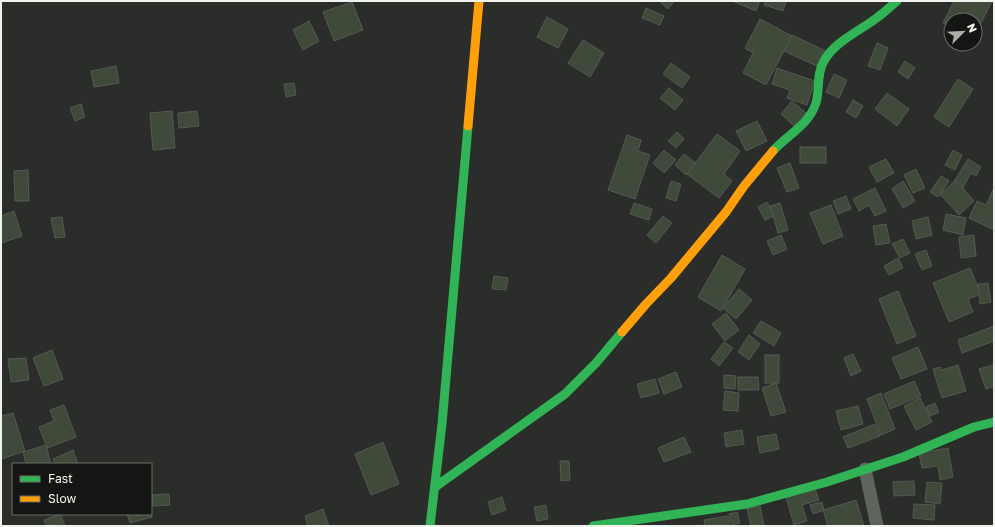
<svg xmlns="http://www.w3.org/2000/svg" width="995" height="527" font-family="'Golos Text',sans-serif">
<rect width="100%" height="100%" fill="#2a2d29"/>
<g fill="#404a3b" stroke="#555854">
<polygon points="659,1 674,1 668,9"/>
<polygon points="732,1 760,1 756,11"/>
<polygon points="765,1 786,1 783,11 764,5"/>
<polygon points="954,1 992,1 975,35 975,20 951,20 951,27 943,23"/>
<polygon points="352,2 363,30 334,41 323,12"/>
<polygon points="646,8 664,16 660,25 642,18"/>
<polygon points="547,17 568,29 558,48 537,37"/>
<polygon points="760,19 792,36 766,85 743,73 753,53 745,48"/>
<polygon points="309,21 319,41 303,50 293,30"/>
<polygon points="792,35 826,51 819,67 784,51"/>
<polygon points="583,40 604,53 590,77 568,63"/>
<polygon points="877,43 888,48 880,70 868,66"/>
<polygon points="905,61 915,68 908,79 898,72"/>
<polygon points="671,63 690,77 682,88 663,74"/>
<polygon points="116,66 119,83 94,87 91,71"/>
<polygon points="777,68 815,81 807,105 787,98 790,90 772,84"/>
<polygon points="834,74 847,80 839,98 826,92"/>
<polygon points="958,79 973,89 949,127 934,117"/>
<polygon points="294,83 296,95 286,97 284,84"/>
<polygon points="669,88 683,100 675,110 660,98"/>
<polygon points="887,93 909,109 897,126 875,109"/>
<polygon points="853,100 863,106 856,118 846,112"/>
<polygon points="792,101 806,113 794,126 781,114"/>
<polygon points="81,104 85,117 75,121 70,108"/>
<polygon points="172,111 175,148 153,150 150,113"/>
<polygon points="197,111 199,126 179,128 178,113"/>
<polygon points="757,121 767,141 746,151 736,131"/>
<polygon points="677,132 684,139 676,148 668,141"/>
<polygon points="717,134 740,151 724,174 732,181 719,198 687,174"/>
<polygon points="627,135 641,140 638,151 650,155 635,199 608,190"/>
<rect x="800" y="147" width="26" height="16"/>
<polygon points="664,150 676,160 664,173 653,163"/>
<polygon points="953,150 962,155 955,170 945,165"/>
<polygon points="684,154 696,163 686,175 675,165"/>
<polygon points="886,159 894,173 877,182 869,167"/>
<polygon points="968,159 981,167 976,176 971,173 962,189 953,183"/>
<polygon points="790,163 799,188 787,192 777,168"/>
<polygon points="916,169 925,188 913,193 904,175"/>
<polygon points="28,170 29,201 15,201 14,171"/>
<polygon points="941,176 949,181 938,197 930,192"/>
<polygon points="956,180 974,201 959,215 940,194"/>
<polygon points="671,181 681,184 676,201 666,198"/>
<polygon points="903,181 915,201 903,208 892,189"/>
<polygon points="875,188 886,211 875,216 869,205 859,211 853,199"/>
<polygon points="994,188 994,230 969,218 977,201 986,205"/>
<polygon points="846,196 851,209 838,214 833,201"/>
<polygon points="767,202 774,216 765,220 758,207"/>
<polygon points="634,203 652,209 649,220 630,214"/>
<polygon points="780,203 788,230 778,233 770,206"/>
<polygon points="831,205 843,236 823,244 810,213"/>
<polygon points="14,211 22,236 1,243 1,216"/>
<polygon points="946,214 966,218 963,235 943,230"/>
<polygon points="663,216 672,223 656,243 647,235"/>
<polygon points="62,217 65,237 55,238 51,218"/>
<polygon points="928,217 932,235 916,239 912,221"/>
<polygon points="886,224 890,243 876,245 873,226"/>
<polygon points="781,235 787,249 773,255 767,241"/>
<polygon points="974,235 976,256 961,258 959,237"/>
<polygon points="903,239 910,253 900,258 892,244"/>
<polygon points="926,250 932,266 922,270 915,254"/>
<polygon points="722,255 745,269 721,311 698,297"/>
<polygon points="898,258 903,268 889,275 884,266"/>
<polygon points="970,268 981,294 968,299 973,312 949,322 933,283"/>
<polygon points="494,276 508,278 506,290 492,289"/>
<polygon points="988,283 991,302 980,304 978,284"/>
<polygon points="739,289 752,300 736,319 723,308"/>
<polygon points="898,291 916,336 897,344 879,299"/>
<polygon points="726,313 739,330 725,341 712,324"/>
<polygon points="761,321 781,333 774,346 753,333"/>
<polygon points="994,326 994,341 962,353 958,340"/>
<polygon points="749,335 760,344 749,360 738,352"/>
<polygon points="724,342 733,348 719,366 711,359"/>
<polygon points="918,347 927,369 901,379 892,358"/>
<polygon points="52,350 63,379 44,386 33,358"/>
<polygon points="853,354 861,371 851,376 844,358"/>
<rect x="765" y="355" width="14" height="28"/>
<polygon points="26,358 29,380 11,382 8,359"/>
<polygon points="958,365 966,391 942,398 933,369 940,367 942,370"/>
<polygon points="994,365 994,386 986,389 979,369"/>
<polygon points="676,372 682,387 664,394 658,379"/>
<polygon points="724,375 736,376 735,389 724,388"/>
<polygon points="738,377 758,377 759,390 738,390"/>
<polygon points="655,379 659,393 641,398 637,384"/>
<polygon points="914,381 921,396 890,409 884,394"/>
<polygon points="776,383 786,412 771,416 762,388"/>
<polygon points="725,391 739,393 738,411 723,410"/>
<polygon points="881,393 895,429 881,435 867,399"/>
<polygon points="920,398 932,422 916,430 904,406"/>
<polygon points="935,403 939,412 930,416 926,407"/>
<polygon points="64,405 76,437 47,448 39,427 54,421 50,410"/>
<polygon points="858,406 863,424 841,430 836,411"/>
<polygon points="13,413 25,451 1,459 1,416"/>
<polygon points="875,424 880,436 848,448 843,437"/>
<polygon points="742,430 744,444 726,447 724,433"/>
<polygon points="776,434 779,449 760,453 757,437"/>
<polygon points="684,437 691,452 664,462 658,448"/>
<polygon points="383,442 399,484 371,495 355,454"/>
<polygon points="46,445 51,464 26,464 23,452"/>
<polygon points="948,448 953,477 940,480 938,466 922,468 919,453"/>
<polygon points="73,450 78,464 55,464 53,459"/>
<polygon points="560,461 569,461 570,480 561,481"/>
<polygon points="914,481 915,495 894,496 893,482"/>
<polygon points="927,482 942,483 940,504 925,502"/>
<polygon points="815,489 819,500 802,505 807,521 794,525 786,497"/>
<polygon points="169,494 170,505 153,506 152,495"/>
<polygon points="502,497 506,510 492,515 488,502"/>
<polygon points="856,500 864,526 828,526 823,510"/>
<polygon points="822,502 824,510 813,514 810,505"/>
<polygon points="914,504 935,505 934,520 913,518"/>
<polygon points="546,505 548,519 537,521 534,507"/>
<polygon points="760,506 764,526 751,526 747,509"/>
<polygon points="323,509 329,526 308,526 305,516"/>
<polygon points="737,512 740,523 732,525 729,514"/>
<polygon points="60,514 65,526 46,526 44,520"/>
<polygon points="127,514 151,514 152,517 130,523"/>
<polygon points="728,516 730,526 705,526 704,520"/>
</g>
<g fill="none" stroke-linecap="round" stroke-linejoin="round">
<polyline stroke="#5f655b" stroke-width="13" points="865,469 877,526"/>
<g stroke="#30b455" stroke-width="9">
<path d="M773 151C787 135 809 125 816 103 820 90 816 74 824 61 835 41 860 31 878 17 885 12 891 6 897 1"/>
<polyline points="435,487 565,394 596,363 622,332"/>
<polyline points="430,526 442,424 468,126"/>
<polyline points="593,526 747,504 827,482 903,457 974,427 994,422"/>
</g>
<g stroke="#ff9f0a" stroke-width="9">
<polyline points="468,126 479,1"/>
<polyline points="622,332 646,304 671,278 726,212 744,186 773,151"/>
</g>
</g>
<rect width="995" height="527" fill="none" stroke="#f0f3ee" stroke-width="4"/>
<rect x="12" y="463" width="140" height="52" fill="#141613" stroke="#6c6e6b"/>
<rect x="20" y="476" width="20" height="6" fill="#30b455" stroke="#6c6e6b"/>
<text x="48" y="483" font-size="12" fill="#f0f3ee">Fast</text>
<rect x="20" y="496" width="20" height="6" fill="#ff9f0a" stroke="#6c6e6b"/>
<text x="48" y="503" font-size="12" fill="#f0f3ee">Slow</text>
<g transform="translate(963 32) rotate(66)"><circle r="19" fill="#141613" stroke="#6c6e6b"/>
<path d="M0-3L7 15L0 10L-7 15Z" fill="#abaea9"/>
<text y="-6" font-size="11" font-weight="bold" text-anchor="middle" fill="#f0f3ee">N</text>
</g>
</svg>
